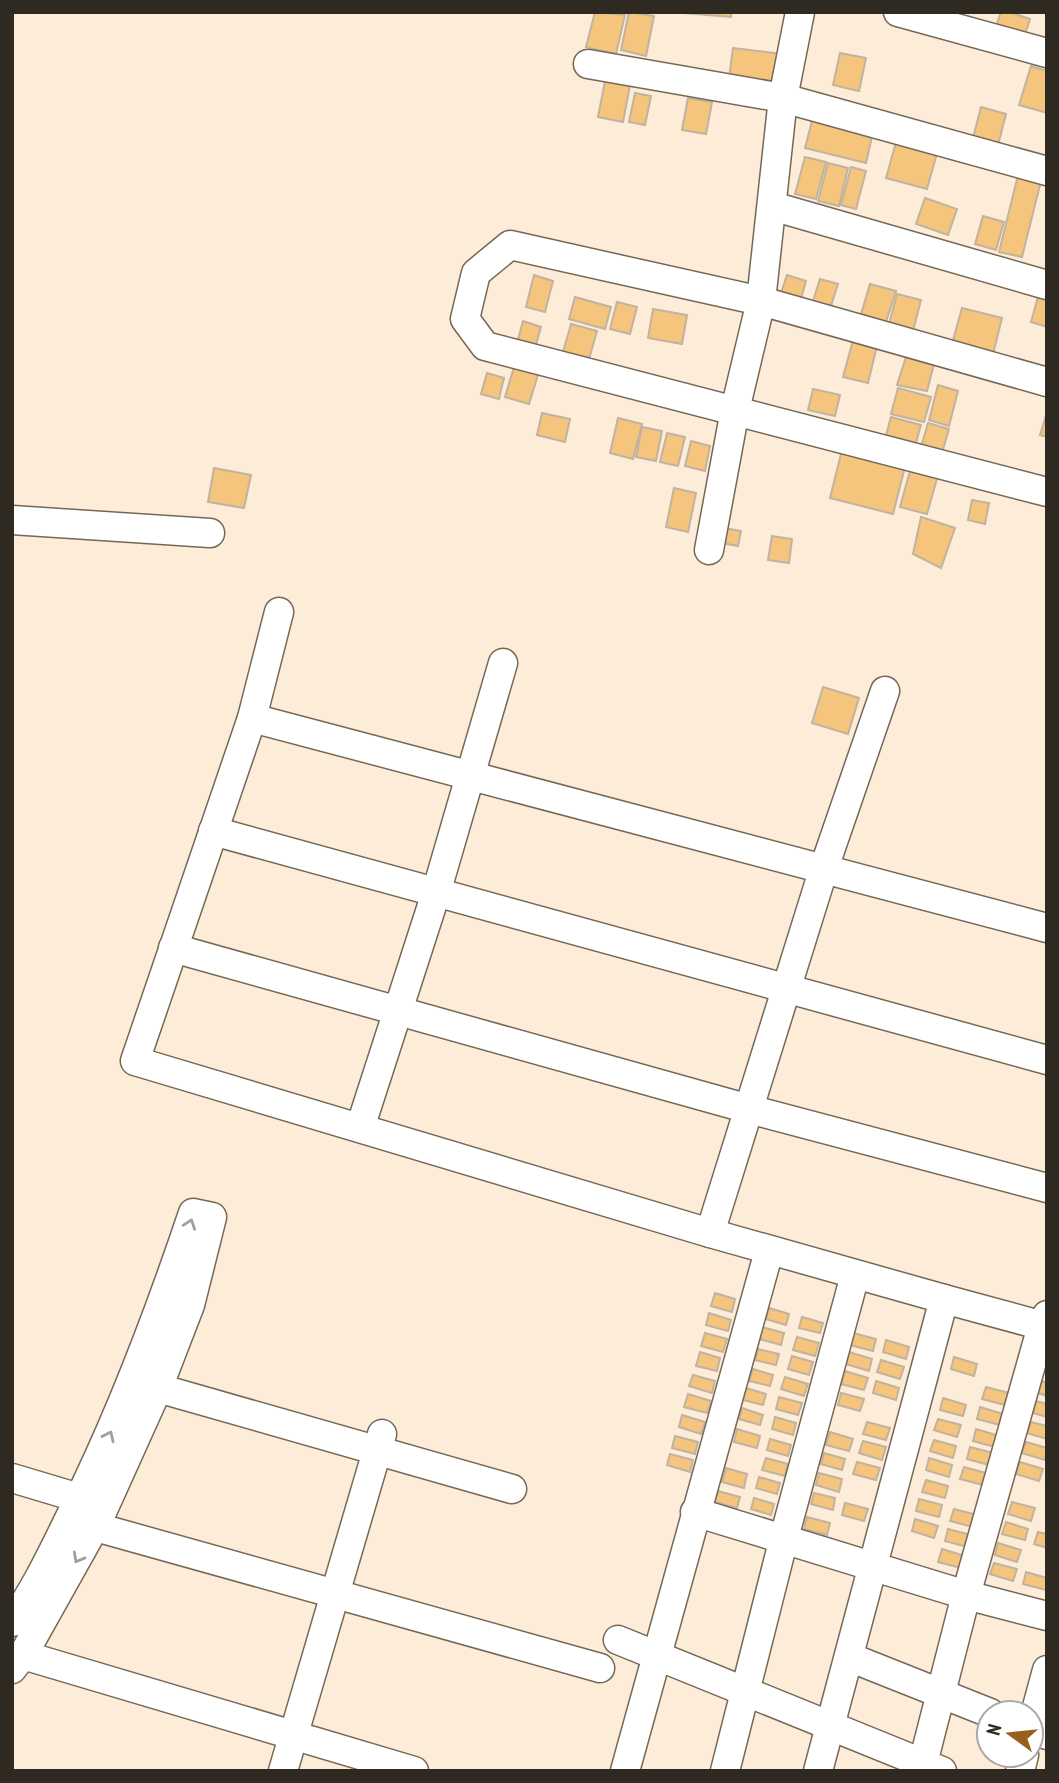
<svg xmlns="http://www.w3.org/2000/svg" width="1059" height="1783" font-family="'PT Sans Narrow',sans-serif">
<rect width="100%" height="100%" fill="#fcecd8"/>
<g fill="#f5c47d" stroke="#c1b39f" stroke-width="2">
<polygon points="595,12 625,15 616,54 586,47"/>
<polygon points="629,12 654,16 646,56 621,50"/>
<polygon points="671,12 731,12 731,17"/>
<polygon points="1001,12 1009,12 1030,19 1023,41 994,32"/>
<polygon points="733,48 783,54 779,84 729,78"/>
<polygon points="840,53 866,58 859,91 833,85"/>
<polygon points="1031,66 1047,71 1047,113 1019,105"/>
<polygon points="607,71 632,75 623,122 598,117"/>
<polygon points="635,93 651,96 645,125 629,122"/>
<polygon points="688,98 712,102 706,134 682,130"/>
<polygon points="981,107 1006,114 998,145 973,138"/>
<polygon points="813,117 873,132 866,163 805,148"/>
<polygon points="898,135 939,146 927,189 886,178"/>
<polygon points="805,157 826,162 816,199 795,194"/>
<polygon points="828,163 848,168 839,206 818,201"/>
<polygon points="851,167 866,171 856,209 841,205"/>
<polygon points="1019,171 1042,177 1022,257 999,252"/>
<polygon points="925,198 957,209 948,235 916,224"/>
<polygon points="983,216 1004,222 996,250 975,244"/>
<polygon points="534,275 553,281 545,312 526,307"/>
<polygon points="787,275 806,281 801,299 781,293"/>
<polygon points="820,279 838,284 830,309 812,304"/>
<polygon points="870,284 896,291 886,322 861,314"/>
<polygon points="1041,286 1047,288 1047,327 1031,322"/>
<polygon points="897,294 921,300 913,331 889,324"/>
<polygon points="575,297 611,307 605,329 569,319"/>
<polygon points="617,302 637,307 630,334 610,329"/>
<polygon points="962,308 1002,318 993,354 952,344"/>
<polygon points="653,309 687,315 682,344 648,338"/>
<polygon points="523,321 541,327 535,348 517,343"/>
<polygon points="571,324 597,331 589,359 563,352"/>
<polygon points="853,340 877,346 868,383 843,377"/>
<polygon points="906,357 934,364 927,391 897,385"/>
<polygon points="514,367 538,375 529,404 505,397"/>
<polygon points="487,373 504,378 499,399 481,394"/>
<polygon points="938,385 958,391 949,426 929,420"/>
<polygon points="898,388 931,397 924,422 891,414"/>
<polygon points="813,389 840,395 835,416 808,410"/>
<polygon points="1047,412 1047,437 1040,435"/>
<polygon points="542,413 570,419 565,442 537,435"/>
<polygon points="891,417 921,425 915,446 885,439"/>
<polygon points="618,418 642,424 633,459 610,453"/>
<polygon points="928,423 949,429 942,453 921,447"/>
<polygon points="642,427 662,431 656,461 636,457"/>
<polygon points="667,433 685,437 678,466 660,462"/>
<polygon points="691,441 710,446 705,471 685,466"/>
<polygon points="842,450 905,467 893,514 830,498"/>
<polygon points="913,460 940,468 927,514 900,507"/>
<polygon points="214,468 251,475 244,508 208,502"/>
<polygon points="674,488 696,493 688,532 666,527"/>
<polygon points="972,500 989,503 985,524 968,520"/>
<polygon points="921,517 955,528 941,568 913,554"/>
<polygon points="724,528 741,531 738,546 721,543"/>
<polygon points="772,536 792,539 789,563 768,560"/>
<polygon points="823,687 859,698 848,734 812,723"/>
<polygon points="715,1293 735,1299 732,1312 711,1306"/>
<polygon points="769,1308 789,1314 786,1325 766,1319"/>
<polygon points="709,1313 731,1320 728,1331 706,1325"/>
<polygon points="802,1317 823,1323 820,1333 799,1328"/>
<polygon points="762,1327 784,1333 781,1345 759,1339"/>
<polygon points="705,1333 727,1339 723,1352 701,1346"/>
<polygon points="853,1333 876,1339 873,1351 850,1345"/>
<polygon points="797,1337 819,1343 815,1356 793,1350"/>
<polygon points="886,1340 909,1347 906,1359 883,1352"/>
<polygon points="758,1349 779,1354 776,1365 755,1360"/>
<polygon points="700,1352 720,1358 717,1371 696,1366"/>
<polygon points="849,1352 872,1359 869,1371 846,1364"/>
<polygon points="792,1356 813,1362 809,1375 788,1369"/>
<polygon points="954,1357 977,1364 974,1376 951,1369"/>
<polygon points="881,1360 904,1367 900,1379 877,1372"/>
<polygon points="753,1369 773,1375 770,1386 749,1381"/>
<polygon points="845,1371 868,1378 864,1390 841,1384"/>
<polygon points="693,1375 715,1381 712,1393 689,1386"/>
<polygon points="785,1377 808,1384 804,1396 781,1389"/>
<polygon points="876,1381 899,1388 896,1400 873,1393"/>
<polygon points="1042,1381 1047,1383 1047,1396 1038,1393"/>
<polygon points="986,1387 1009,1393 1005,1405 982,1399"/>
<polygon points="746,1388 766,1394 763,1405 743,1400"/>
<polygon points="841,1393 864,1399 860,1411 838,1405"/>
<polygon points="688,1394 711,1401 707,1413 684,1407"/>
<polygon points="779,1397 802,1403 798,1415 776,1409"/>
<polygon points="943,1398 966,1405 963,1416 940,1410"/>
<polygon points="1036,1401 1047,1404 1047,1417 1033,1413"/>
<polygon points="980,1407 1003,1414 1000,1425 977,1419"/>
<polygon points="742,1408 763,1415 760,1425 739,1419"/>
<polygon points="682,1415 705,1422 701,1434 679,1427"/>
<polygon points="775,1417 796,1423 793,1435 772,1429"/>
<polygon points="938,1419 961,1425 957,1437 934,1430"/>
<polygon points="867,1422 890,1428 886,1440 863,1434"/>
<polygon points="1031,1422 1047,1426 1047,1439 1027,1433"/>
<polygon points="737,1429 760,1436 757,1448 734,1442"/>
<polygon points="976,1429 999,1436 995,1447 973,1441"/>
<polygon points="830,1432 853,1439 849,1451 826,1445"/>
<polygon points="675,1436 698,1442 695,1454 672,1448"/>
<polygon points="770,1439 791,1445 788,1456 767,1450"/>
<polygon points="934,1440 956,1446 953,1458 930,1451"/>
<polygon points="863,1441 886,1447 882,1460 859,1453"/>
<polygon points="1026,1442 1047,1448 1045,1460 1022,1453"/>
<polygon points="970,1447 993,1453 989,1465 967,1459"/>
<polygon points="824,1453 845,1459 842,1470 821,1464"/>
<polygon points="670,1454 693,1460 690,1472 667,1465"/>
<polygon points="766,1458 788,1464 785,1476 762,1470"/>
<polygon points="929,1458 952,1465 949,1477 926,1470"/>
<polygon points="857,1462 880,1468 876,1480 853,1474"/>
<polygon points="1020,1462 1043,1469 1039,1481 1016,1474"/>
<polygon points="964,1467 986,1473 983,1485 960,1479"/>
<polygon points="726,1468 747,1474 744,1488 722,1482"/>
<polygon points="819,1473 842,1479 839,1492 816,1485"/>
<polygon points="759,1477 780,1483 777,1494 756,1488"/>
<polygon points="926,1480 948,1486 945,1498 922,1492"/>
<polygon points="718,1491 740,1497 737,1508 715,1502"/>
<polygon points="814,1493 835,1498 833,1510 811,1504"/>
<polygon points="754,1498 774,1504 771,1515 751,1509"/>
<polygon points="919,1499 942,1505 939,1517 916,1511"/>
<polygon points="1012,1502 1035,1508 1031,1521 1008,1514"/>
<polygon points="845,1503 868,1509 864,1521 842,1515"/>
<polygon points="954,1509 977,1515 973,1527 950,1521"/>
<polygon points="807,1517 830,1523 827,1535 804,1529"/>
<polygon points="915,1519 938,1526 934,1538 912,1531"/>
<polygon points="1006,1522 1028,1529 1025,1540 1002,1534"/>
<polygon points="948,1529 971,1535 968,1547 945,1541"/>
<polygon points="1038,1532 1047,1534 1047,1548 1034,1544"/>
<polygon points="998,1543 1021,1550 1017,1562 995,1555"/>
<polygon points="942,1549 965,1556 961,1568 938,1562"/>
<polygon points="994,1563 1017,1569 1013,1581 990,1574"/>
<polygon points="1026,1572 1047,1578 1046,1590 1023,1584"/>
</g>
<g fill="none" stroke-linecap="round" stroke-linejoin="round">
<g stroke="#756856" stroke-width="31">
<g id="minor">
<polyline points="898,12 1047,53"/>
<polyline points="588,64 783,98 1047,171"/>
<polyline points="772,206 1047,285"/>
<polyline points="1047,382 761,301 510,245 476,273 465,319 485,346 1047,492"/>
<polyline points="12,520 210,533"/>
<polyline points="709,550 735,410 761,301 783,98 800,12"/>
<polyline points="279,612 252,718 135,1061 710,1233 944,1299"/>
<polyline points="252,718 1047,928"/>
<polyline points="213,831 1047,1060"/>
<polyline points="173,948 749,1109 1047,1188"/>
<polyline points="360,1128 436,893 503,663"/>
<polyline points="710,1233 824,868 885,691"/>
<polyline points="158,1388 512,1489"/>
<polyline points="12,1478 79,1498"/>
<polyline points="695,1512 966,1595 1047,1616"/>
<polyline points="78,1522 600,1668"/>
<path d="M12 1622C37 1587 55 1547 74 1509 122 1413 159 1314 193 1213L212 1217 190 1305 158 1388 98 1521 23 1655 12 1669"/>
<polyline points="618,1640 942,1771"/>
<polyline points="23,1655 414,1771"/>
<polyline points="849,1657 990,1713"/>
<polyline points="1047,1670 1031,1729 1047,1735"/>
<polyline points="283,1771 382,1434"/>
<polyline points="625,1771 769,1251"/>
<polyline points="725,1771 784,1538 855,1275"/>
<polyline points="818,1771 944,1299 1047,1327"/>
<polyline points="921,1771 966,1595 1042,1326 1047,1315"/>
<polyline points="1020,1771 1024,1755"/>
</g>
</g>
<use href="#minor" stroke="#fff" stroke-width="28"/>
</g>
<defs><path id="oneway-chevron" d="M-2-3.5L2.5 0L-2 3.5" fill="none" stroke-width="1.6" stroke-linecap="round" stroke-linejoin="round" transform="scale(1.75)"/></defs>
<g stroke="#a19f9b">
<use href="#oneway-chevron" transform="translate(190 1224) rotate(-71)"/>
<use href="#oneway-chevron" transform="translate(109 1436) rotate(-65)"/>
<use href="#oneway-chevron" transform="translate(78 1558) rotate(119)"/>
</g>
<rect width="1059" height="1783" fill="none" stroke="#2e2921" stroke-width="28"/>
<g transform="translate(1010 1734) rotate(285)"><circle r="33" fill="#ffffff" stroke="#aba9a6" stroke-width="2"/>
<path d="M0-5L12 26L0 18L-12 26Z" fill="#985f1d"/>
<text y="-10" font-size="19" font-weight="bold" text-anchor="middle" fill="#2e2921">N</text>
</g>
</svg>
